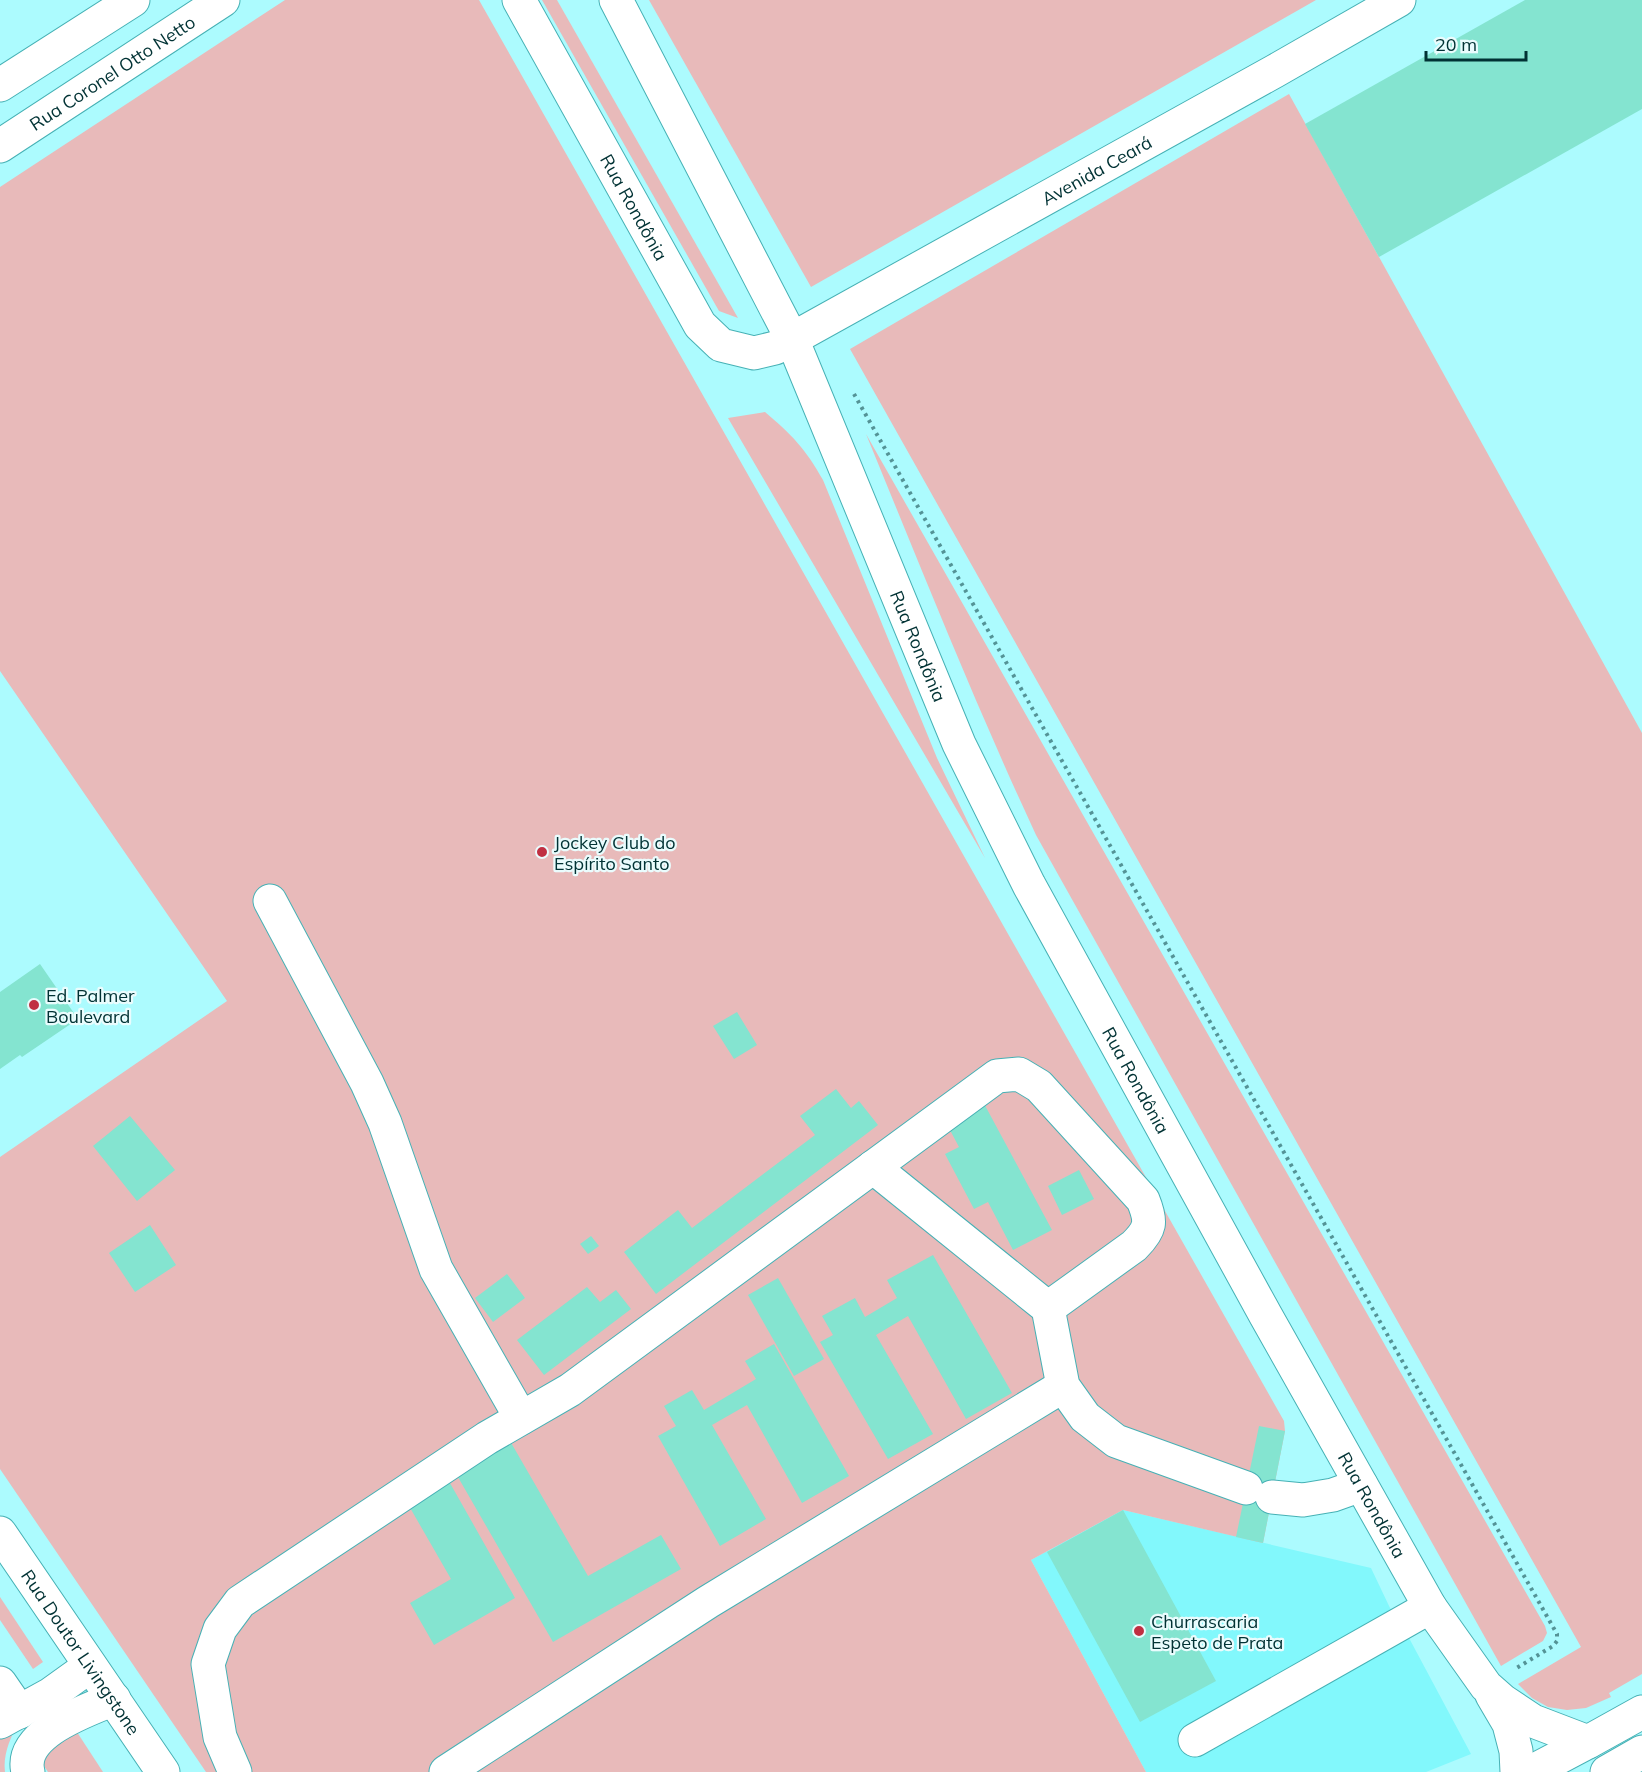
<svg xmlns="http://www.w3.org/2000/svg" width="1642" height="1772" font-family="Mulish,sans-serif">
<rect width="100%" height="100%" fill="#acfbfe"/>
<polygon fill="#82f8fc" points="1123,1510 1371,1568 1390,1608 1401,1623 1471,1754 1426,1772 1146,1772 1031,1560"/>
<g fill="#e8baba">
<polygon points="285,0 479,0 1284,1421 1285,1431 1263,1543 1123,1510 1031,1560 1146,1772 206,1772 0,1469 0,1157 227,1001 0,671 0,187"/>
<polygon points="542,0 557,0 738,318 719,311"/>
<polygon points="649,0 1316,0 811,287"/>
<polygon points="1289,94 1642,733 1642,1674 1609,1693 1611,1697 1586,1708 1567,1710 1548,1707 1532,1698 1518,1684 1581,1647 850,349"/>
<path d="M765 412C792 435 805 448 823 480L937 758 985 858 728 418Z"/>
<path d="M866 434 1545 1626 1547 1633 1543 1641 1501 1666 1036 835C975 704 921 568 866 434Z"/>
<polygon points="0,1597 43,1662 33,1669 0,1620"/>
<polygon points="73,1726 103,1772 48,1772 44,1766 43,1756"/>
<path d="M16 1727C9 1741 3 1756 5 1772H0V1734Z"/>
</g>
<g fill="#84e4d0">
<polygon points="1525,0 1642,0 1642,109 1379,257 1305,124"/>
<polygon points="40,964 78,1019 22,1057 20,1055 0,1069 0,992"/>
<polygon points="737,1012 757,1045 734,1059 713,1026"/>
<polygon points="836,1089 851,1108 859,1101 878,1125 656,1294 624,1252 678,1210 692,1228 815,1135 800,1116"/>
<polygon points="981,1098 1052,1230 1013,1250 988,1202 974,1209 945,1154 959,1147 943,1117"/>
<polygon points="130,1116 175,1170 137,1201 93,1146"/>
<polygon points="1079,1170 1094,1199 1062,1215 1048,1186"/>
<polygon points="150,1225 176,1265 135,1292 109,1253"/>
<polygon points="591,1236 599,1246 588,1254 580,1244"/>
<polygon points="933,1255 1012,1393 966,1419 908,1316 876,1335 933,1434 888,1459 820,1342 833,1335 822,1316 855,1298 865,1317 897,1298 887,1280"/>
<polygon points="507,1274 525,1298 493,1322 475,1298"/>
<polygon points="778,1278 824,1359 794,1376 748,1295"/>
<polygon points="587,1287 600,1302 616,1290 631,1309 544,1375 517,1340"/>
<polygon points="774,1344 849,1476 802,1503 747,1405 712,1425 766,1519 720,1546 658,1436 676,1426 664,1406 692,1390 704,1410 756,1379 745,1361"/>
<polygon points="1259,1426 1285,1431 1263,1543 1236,1537"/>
<polygon points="506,1434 588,1576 661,1535 681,1569 553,1642 451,1465"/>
<polygon points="446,1476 515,1598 434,1645 410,1603 451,1579 405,1499"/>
<polygon points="1123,1510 1216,1681 1140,1722 1047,1552"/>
</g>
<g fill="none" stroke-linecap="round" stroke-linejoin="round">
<g stroke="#46b1b5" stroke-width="35">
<g id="minor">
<path id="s1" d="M519 0 700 325 721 345 754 353 775 348 792 339 1275 71 1399 0"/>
<path id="s2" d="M616 0 792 339 959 744 1029 885 1266 1316 1430 1607 1486 1686 1503 1701 1533 1721 1588 1742"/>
<polyline points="0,85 133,0"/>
<path id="s3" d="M0 146 223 0"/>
<polyline points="270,901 367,1083 385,1123 436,1269 521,1418"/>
<polyline points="873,1167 1048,1308 1063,1386 1085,1417 1116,1441 1246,1488"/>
<polyline points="1272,1497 1303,1500 1333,1495 1361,1485"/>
<path id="s4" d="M0 1533 163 1772"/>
<polyline points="0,1683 20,1712"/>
<polyline points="1492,1695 1509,1724 1516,1751 1517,1772"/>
<polyline points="0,1722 51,1694 90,1666"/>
<polyline points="1195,1740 1430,1607"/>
<path d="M28 1772C18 1733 88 1710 114 1699"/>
<path d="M235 1772 220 1737 208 1664 220 1629 240 1602 487 1438 570 1390 997 1076 1019 1074 1039 1086 1143 1200C1152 1222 1151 1229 1134 1246L1048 1308"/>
<polyline points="446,1772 708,1602 1063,1386"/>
</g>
</g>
<g stroke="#46b1b5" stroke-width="35">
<g id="major">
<polyline points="1531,1772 1588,1742 1642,1712"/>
<polyline points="1607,1772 1642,1752"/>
</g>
</g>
<polyline stroke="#549396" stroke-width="4" stroke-dasharray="3 4.5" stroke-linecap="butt" points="854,394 1557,1634 1557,1641 1553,1646 1515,1669"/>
<use href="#minor" stroke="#fff" stroke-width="33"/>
<use href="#major" stroke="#fff" stroke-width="33"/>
</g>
<g fill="#c03042" stroke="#eafcfd" stroke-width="2">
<circle cx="542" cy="852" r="6"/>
<circle cx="34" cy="1005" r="6"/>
<circle cx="1139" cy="1631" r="6"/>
</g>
<g text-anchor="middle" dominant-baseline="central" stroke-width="4.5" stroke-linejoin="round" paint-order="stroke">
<g font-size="18" fill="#013234" stroke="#eafcfd">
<text stroke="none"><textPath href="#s3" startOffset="134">Rua Coronel Otto Netto</textPath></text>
<text stroke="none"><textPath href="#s1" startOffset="824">Avenida Ceará</textPath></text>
<text stroke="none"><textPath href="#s1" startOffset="237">Rua Rondônia</textPath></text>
<text stroke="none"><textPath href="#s2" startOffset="714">Rua Rondônia</textPath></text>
<text stroke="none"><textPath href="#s2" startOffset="1200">Rua Rondônia</textPath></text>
<text stroke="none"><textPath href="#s2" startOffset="1686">Rua Rondônia</textPath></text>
<text stroke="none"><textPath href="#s4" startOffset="144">Rua Doutor Livingstone</textPath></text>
</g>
<g font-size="18" fill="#013234" stroke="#eafcfd" text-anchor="start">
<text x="554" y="842">Jockey Club do<tspan x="554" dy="21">Espírito Santo</tspan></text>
<text x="46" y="995">Ed. Palmer<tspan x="46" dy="21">Boulevard</tspan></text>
<text x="1151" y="1621">Churrascaria<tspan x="1151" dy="21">Espeto de Prata</tspan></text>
</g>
</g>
<path d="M1426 51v9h100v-9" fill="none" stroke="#013234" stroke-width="3"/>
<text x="1435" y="51" font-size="18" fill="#013234" stroke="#eafcfd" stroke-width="4.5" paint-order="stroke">20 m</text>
</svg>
